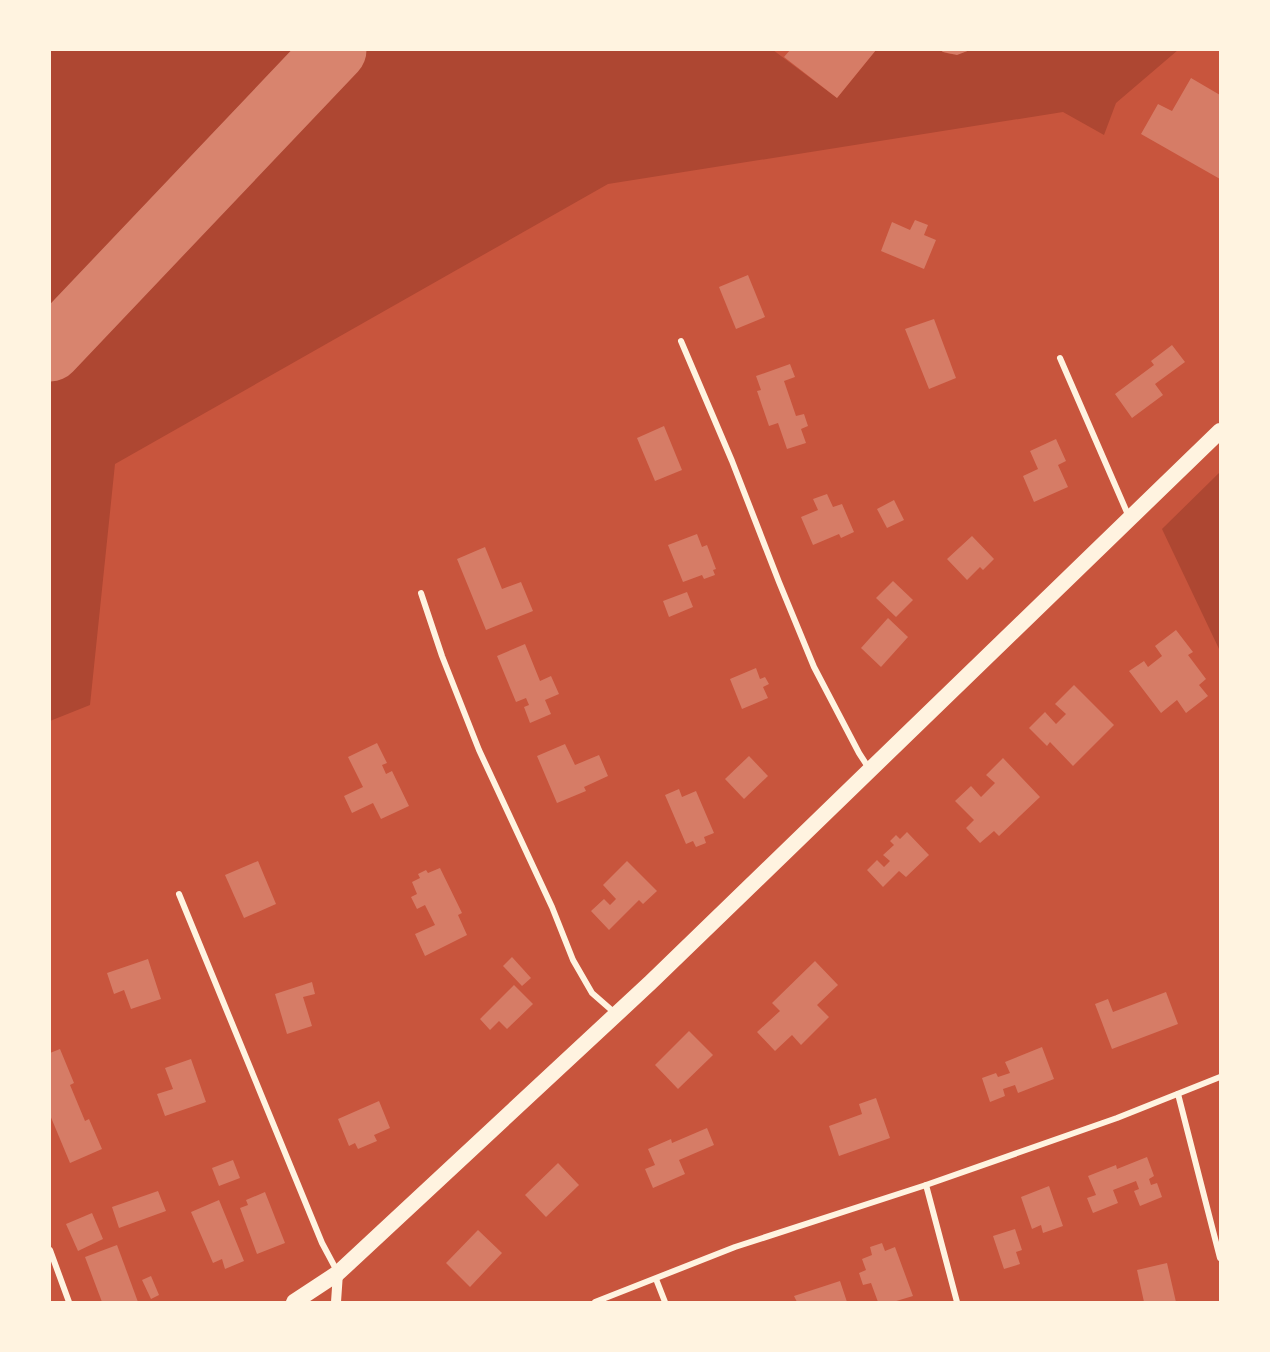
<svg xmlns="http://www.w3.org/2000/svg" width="1270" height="1352" font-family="Montserrat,sans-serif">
<rect width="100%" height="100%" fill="#c8553d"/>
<g fill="#ae4732">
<polygon points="50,50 308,50 187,177 50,315"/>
<path d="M358 50H773L837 98 876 50H940C952 57 958 54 971 50H1178L1116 103 1104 135 1063 112 608 184 115 464 90 705 50 721V375Z"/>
<polygon points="1220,472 1220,651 1162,529"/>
</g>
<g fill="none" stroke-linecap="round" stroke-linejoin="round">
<polyline stroke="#d8846e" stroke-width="63" points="50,350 335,50"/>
</g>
<g fill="#d67c66">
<polygon points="790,50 876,50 837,98 784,57"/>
<polygon points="940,50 970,50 957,55 943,52"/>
<polygon points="1191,78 1220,95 1220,179 1141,134 1158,104 1172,111"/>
<polygon points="915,220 928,225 924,235 936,240 924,269 881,251 892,222 910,230"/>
<polygon points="748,275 765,317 736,329 719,287"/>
<polygon points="934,319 956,378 929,389 905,329"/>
<polygon points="1172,345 1185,362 1155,384 1163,395 1132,418 1115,394 1154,365 1151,361"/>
<polygon points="790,364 795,377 784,381 796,416 804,414 808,426 801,429 806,443 787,449 778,423 769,426 757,391 761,390 756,376"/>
<polygon points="664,426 682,470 655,481 637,438"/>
<polygon points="1056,439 1066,461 1058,465 1068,487 1034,502 1023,476 1038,469 1030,451"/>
<polygon points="827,494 833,507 842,504 854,532 841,538 839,534 813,545 801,517 818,510 813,499"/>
<polygon points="894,500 904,520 887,528 877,509"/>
<polygon points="697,534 702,547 707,545 716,569 713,570 715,575 704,579 702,575 683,582 668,545"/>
<polygon points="972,536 994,559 983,570 980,567 967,580 947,559"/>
<polygon points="485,547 502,589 521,582 533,611 486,630 457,559"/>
<polygon points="893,581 913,600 896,617 876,598"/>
<polygon points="687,592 693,607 669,617 663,601"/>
<polygon points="888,618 908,637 881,667 861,648"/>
<polygon points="1176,630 1193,652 1188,655 1206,679 1199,685 1208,696 1186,713 1177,700 1161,713 1129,671 1144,661 1148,667 1162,656 1155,646"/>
<polygon points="525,644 540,681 551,676 559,694 545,700 551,714 530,723 524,707 529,705 526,698 516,702 497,656"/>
<polygon points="756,668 760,679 765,677 769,684 763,687 768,698 742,709 730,679"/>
<polygon points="1074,685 1114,725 1073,766 1050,742 1047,746 1029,728 1045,712 1056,724 1066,714 1055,704"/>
<polygon points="377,743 387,763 382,765 386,774 392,771 409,806 381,819 373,803 352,813 344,796 363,787 348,757"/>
<polygon points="565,744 575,765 599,755 608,776 584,787 586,791 557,803 537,756"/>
<polygon points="749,756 768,776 744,799 725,779"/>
<polygon points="1003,758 1040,797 999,836 994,831 980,843 966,828 974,820 955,801 971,786 981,797 995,783 986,775"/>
<polygon points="679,789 682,797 696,791 714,833 704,837 706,843 696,847 693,841 686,844 665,795"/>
<polygon points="907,832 929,855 906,877 899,871 883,887 867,870 877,860 884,867 890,861 883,855 894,845 890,841 896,835 900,839"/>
<polygon points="258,861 276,904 244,918 225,875"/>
<polygon points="627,861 657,891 643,904 639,900 609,930 591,911 604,899 610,905 616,899 603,885"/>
<polygon points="440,868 462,913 458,915 467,935 425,956 415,934 435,925 425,905 417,909 411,897 417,894 412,882 420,878 418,874 426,870 428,873"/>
<polygon points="512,957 531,978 522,986 503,966"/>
<polygon points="148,959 161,999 131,1009 124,990 114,994 107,973"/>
<polygon points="815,961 838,985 817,1005 829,1017 801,1045 792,1035 775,1051 757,1032 780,1011 772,1003"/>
<polygon points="312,982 315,994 303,997 312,1026 287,1034 275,994"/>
<polygon points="514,985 533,1004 507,1029 499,1021 490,1030 480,1019"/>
<polygon points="1166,992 1178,1024 1112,1049 1095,1004 1108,999 1113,1012"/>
<polygon points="689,1031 713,1055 678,1089 655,1065"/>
<polygon points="1042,1047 1054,1079 1018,1093 1015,1085 1003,1089 1005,1096 990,1102 982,1078 996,1073 998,1077 1010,1073 1005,1062"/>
<polygon points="60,1049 74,1083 70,1085 85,1121 89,1119 102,1149 70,1163 50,1115 50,1053"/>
<polygon points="191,1059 206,1102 165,1116 157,1094 173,1089 165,1068"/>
<polygon points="876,1098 890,1138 839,1156 829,1126 862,1114 859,1104"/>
<polygon points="379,1101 390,1128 374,1135 377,1141 358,1149 355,1143 349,1146 338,1119"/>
<polygon points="707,1128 714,1145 679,1160 685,1174 653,1188 645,1169 655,1165 648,1149 671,1139 672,1143"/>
<polygon points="1147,1157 1154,1176 1149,1179 1151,1185 1157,1183 1162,1197 1140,1206 1134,1191 1139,1189 1136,1181 1113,1190 1118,1203 1093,1213 1087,1198 1096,1195 1088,1176 1116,1165 1117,1169"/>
<polygon points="233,1160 240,1178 219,1186 212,1168"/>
<polygon points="558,1163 579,1185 546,1217 525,1195"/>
<polygon points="1049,1186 1063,1226 1043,1233 1041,1225 1032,1229 1021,1197"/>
<polygon points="158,1191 166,1211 119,1228 112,1207"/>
<polygon points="265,1192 285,1243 257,1254 240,1208 248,1205 246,1200"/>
<polygon points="219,1200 244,1261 225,1269 222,1259 213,1263 191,1212"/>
<polygon points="92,1213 103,1239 78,1251 66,1224"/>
<polygon points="1015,1229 1022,1250 1016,1252 1020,1264 1004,1269 993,1236"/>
<polygon points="478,1230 502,1253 470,1287 446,1263"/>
<polygon points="882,1243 885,1251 895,1247 913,1296 893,1302 878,1302 871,1283 863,1285 859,1273 866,1270 862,1259 872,1255 870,1247"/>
<polygon points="117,1245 138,1302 102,1302 85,1257"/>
<polygon points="1167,1263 1176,1302 1144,1302 1137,1270"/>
<polygon points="151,1276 159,1295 151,1299 142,1280"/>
<polygon points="840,1281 847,1302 797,1302 794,1296"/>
</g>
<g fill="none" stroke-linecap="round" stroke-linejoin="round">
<g stroke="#fff3e0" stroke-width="6">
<polyline points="681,341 732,461 779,582 814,667 859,753 870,770"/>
<polyline points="1060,358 1129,517"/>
<polyline points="421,593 442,656 479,750 552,907 573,960 592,993 616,1014"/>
<polyline points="179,894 322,1243 338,1273"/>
<polyline points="1178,1094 1220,1258"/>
<polyline points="926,1185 957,1302"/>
<polyline points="50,1250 69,1302"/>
<polyline points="656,1279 665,1302"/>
<polyline points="595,1302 735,1247 926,1185 1117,1118 1220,1077"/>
</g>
<polyline stroke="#fff3e0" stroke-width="10" points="336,1302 338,1273"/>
<polyline stroke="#fff3e0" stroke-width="16" points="294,1302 338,1273 651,982 1220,431"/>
</g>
<rect width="1270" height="1352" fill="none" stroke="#fff3e0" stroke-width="102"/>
</svg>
